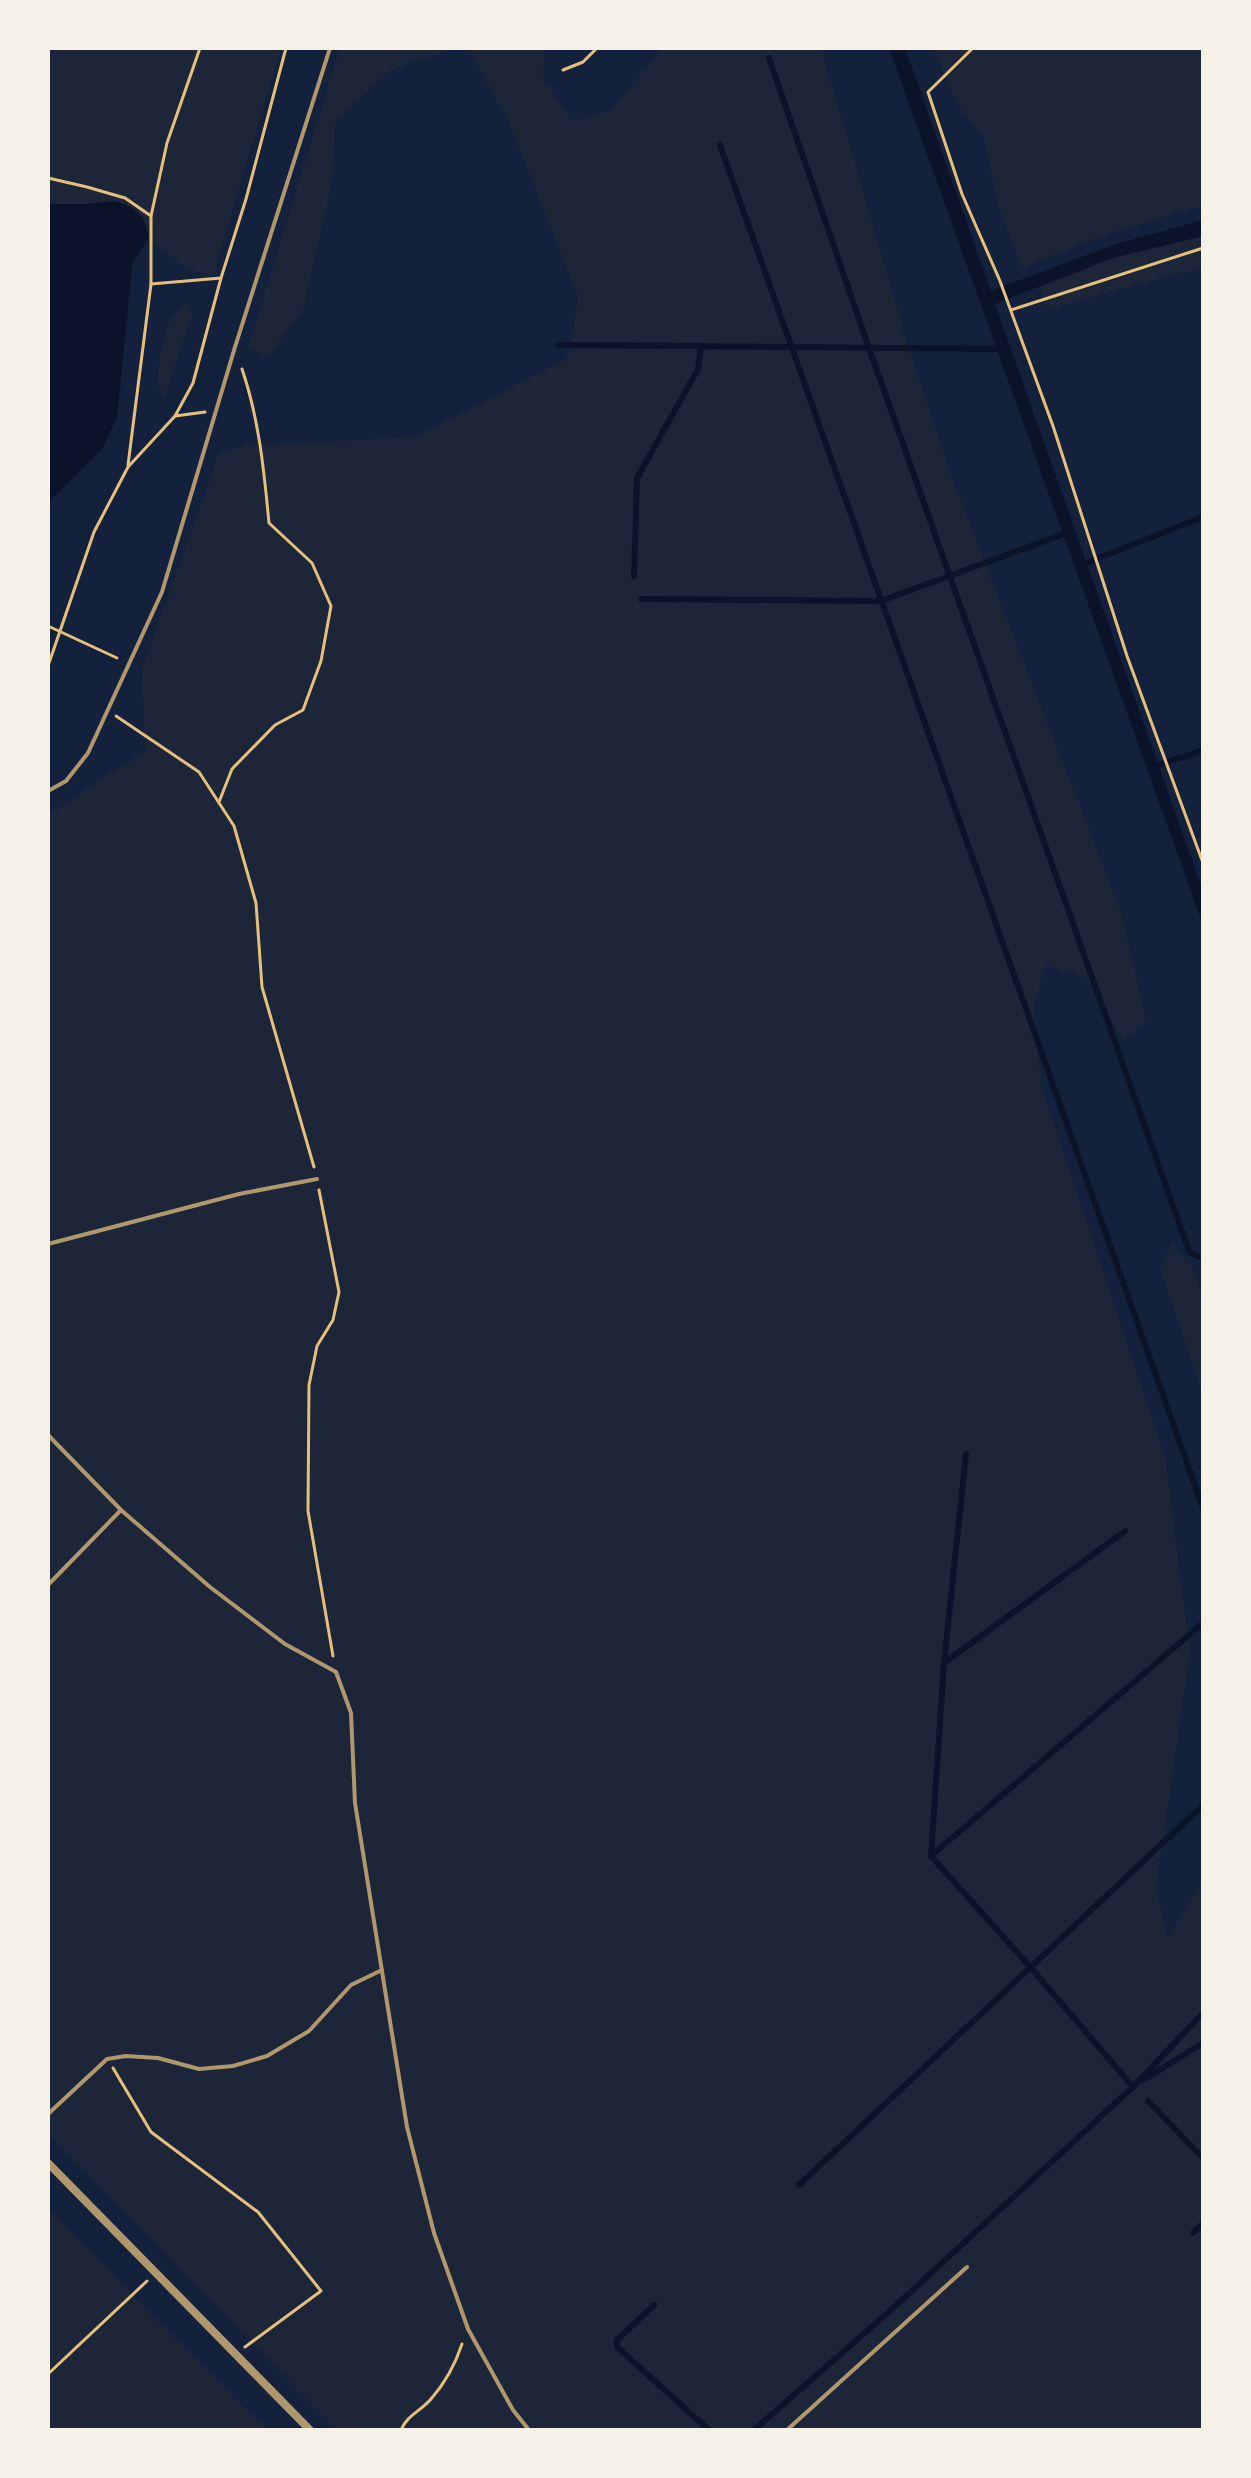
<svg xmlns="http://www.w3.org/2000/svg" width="1251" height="2478" font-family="'Roboto Condensed',sans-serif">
<rect width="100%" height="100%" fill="#14213d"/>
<g fill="#1d2539">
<polygon points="48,48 281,48 213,275 188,270 149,238 145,220 114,201 88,204 48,204"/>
<polygon points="340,48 455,48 389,71 335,123 332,181 303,310 268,356 248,348"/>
<polygon points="468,48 545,48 543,80 573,121 610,111 663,48 821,48 910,352 952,478 1120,909 1146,1019 1124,1041 1085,977 1045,966 1034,1007 1041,1084 1165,1457 1190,1651 1156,1888 1168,1939 1203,1880 1203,2430 337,2430 48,2133 48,813 58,809 96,782 145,751 142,669 219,454 248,445 416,437 569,357 578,297 507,118"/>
<polygon points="933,48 1203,48 1203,205 1103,236 1022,268 999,209 984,139 960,108"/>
<polygon points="1203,236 1203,267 1047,309 1041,286 1113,257"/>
<polygon points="187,302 192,315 164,398 157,386 160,355 169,321"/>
<polygon points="1172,1243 1193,1270 1203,1298 1203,1394 1160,1269"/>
<polygon points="48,2209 267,2430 48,2430"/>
</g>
<g fill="#0b132b">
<polygon points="889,48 905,48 991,291 1116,244 1203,220 1203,236 1113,258 995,304 1203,891 1203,925"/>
<path d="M114 201C138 208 144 214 149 238L133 261 117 417 103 448 48 503V204H88Z"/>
</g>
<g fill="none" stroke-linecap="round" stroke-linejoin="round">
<g stroke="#0b132b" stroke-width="6">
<polyline points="769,58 869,348 1189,1251 1198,1257"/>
<polyline points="720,145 1203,1508"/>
<polyline points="559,345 1004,349"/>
<polyline points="1081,565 1203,517"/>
<polyline points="634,576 637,478 698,369 701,346"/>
<polyline points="641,599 881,601 1069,532"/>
<polyline points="1153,767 1203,750"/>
<polyline points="966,1454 944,1663 931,1856 1032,1969 1133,2087 1203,2013"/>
<polyline points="944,1663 1125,1531"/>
<polyline points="931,1856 1203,1623"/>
<polyline points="1143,2080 1203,2043"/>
<polyline points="1148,2101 1203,2158"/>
<polyline points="799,2185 1203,1805"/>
<polyline points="1193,2233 1203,2223"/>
<polyline points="654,2305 617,2340 617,2347 709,2430"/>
<polyline points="754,2430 892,2309 1134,2086"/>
</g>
<g stroke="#e5c07b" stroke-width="3">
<polyline points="973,48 928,92 962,194 1000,281 1053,426 1127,656 1203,863"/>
<polyline points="563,70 583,62 597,48"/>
<polyline points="48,178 87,187 125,198 151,216"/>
<polyline points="151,284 151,216 167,143 200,48"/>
<polyline points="1011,310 1203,248"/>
<polyline points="175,416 193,383 221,278 246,199 286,48"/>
<polyline points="128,465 151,284 221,278"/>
<polyline points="48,626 117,658"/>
<polyline points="48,666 94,532 128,467 175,416 205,412"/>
<polyline points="116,716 199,772 234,826 256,903 262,987 314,1167"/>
<path d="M219 802 232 769 275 725 303 710 321 661 331 606 312 563 269 523C264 470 259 419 242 369"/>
<polyline points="319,1190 339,1292 333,1320 317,1346 309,1385 308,1511 333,1656"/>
<polyline points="113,2068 151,2132 258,2212 321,2291 245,2347"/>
<polyline points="48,2374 147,2281"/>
<path d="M401 2430C407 2415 421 2411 431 2399 446 2382 455 2365 462 2344"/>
</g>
<g stroke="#b1986c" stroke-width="4">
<polyline points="48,791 66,781 88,753 162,592 235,347 330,48"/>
<polyline points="48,1244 239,1194 317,1179"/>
<polyline points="48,1435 121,1510 210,1587 285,1644 336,1672 351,1713 355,1803 407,2127 434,2233 468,2329 513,2410 529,2430"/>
<polyline points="48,1585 121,1510"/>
<polyline points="48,2114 107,2059 126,2056 158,2058 199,2069 233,2066 267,2056 309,2031 351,1985 382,1970"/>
<polyline points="787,2430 967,2267"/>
</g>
<polyline stroke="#b1986c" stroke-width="8" points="48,2163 310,2430"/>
</g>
<rect width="1251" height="2478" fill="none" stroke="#f6f1e7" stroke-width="100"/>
</svg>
